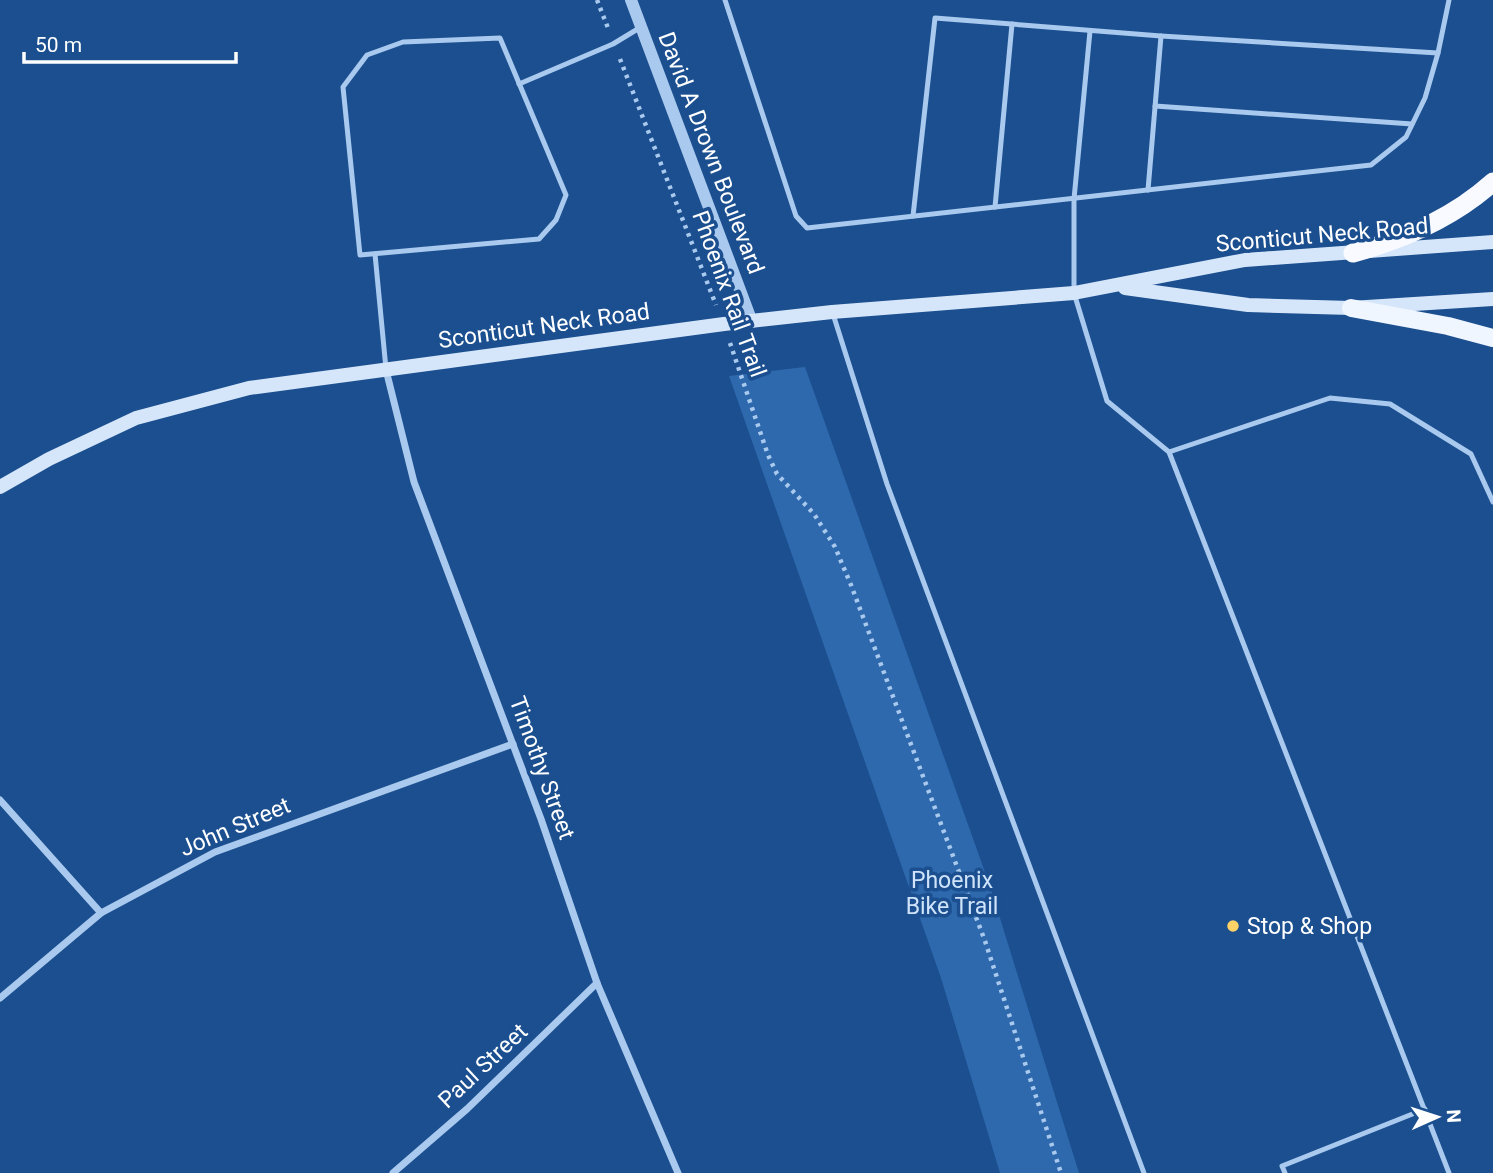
<svg xmlns="http://www.w3.org/2000/svg" width="1493" height="1173" font-family="Roboto,sans-serif">
<rect width="100%" height="100%" fill="#1b4f8f"/>
<polygon fill="#2e69ad" points="805,367 991,889 1079,1173 1000,1173 941,978 729,376"/>
<g fill="none" stroke-linecap="round" stroke-linejoin="round">
<g stroke="#a9c9ee" stroke-width="4.5" stroke-dasharray="3.5 5" stroke-linecap="butt">
<polyline points="597,0 608,28"/>
<polyline points="620,59 716,305"/>
<polyline points="730,343 768,455 777,474 814,514 835,547 851,585 985,941 1061,1173"/>
</g>
<g stroke="#a9c9ee" stroke-width="5">
<polyline points="725,0 796,216 807,228 1371,165 1406,137 1425,98 1438,53 1449,0"/>
<polyline points="1090,31 1074,199 1074,293 1107,401 1169,452 1449,1173"/>
<polygon points="500,38 566,195 556,220 539,239 360,255 343,87 367,55 403,42"/>
<polyline points="519,84 613,44 641,27"/>
<polyline points="1155,106 1412,124"/>
<polyline points="1148,190 1161,36"/>
<polyline points="995,207 1012,24"/>
<polyline points="913,216 935,18 1161,36 1438,53"/>
<polyline points="375,254 386,369"/>
<polyline points="833,314 887,484 1144,1173"/>
<polyline points="1169,452 1330,398 1390,404 1471,454 1493,502"/>
<polyline points="1285,1173 1282,1166 1425,1109"/>
</g>
<g stroke="#a9c9ee" stroke-width="7">
<polyline points="386,370 414,482 541,819 597,983 678,1173"/>
<polyline points="0,800 101,913"/>
<polyline points="0,998 101,913 215,852 513,744"/>
<polyline points="393,1173 467,1109 597,983"/>
</g>
<polyline stroke="#a9c9ee" stroke-width="12" points="631,0 752,322"/>
<g stroke="#d6e6fa" stroke-width="14">
<polyline points="1125,288 1248,305 1351,308 1493,299"/>
<polyline points="0,487 49,459 136,418 249,388 724,324 832,312 1074,293 1245,260 1493,242"/>
</g>
<polyline stroke="#f0f6ff" stroke-width="18" points="1351,308 1448,326 1493,338"/>
<path stroke="#f8faff" stroke-width="19" d="M1353 253C1405 239 1453 218 1493 182"/>
</g>
<circle fill="#ffd166" stroke="#1b4f8f" stroke-width="2.5" cx="1233" cy="926" r="7"/>
<g text-anchor="middle" dominant-baseline="central" stroke-width="7" stroke-linejoin="round" paint-order="stroke">
<g font-size="23" fill="#fff" stroke="#1b4f8f">
<text transform="translate(711 153) rotate(69)">David A Drown Boulevard</text>
<text transform="translate(1322 235) rotate(-5)">Sconticut Neck Road</text>
<text transform="translate(729 294) rotate(70)">Phoenix Rail Trail</text>
<text transform="translate(544 326) rotate(-8)">Sconticut Neck Road</text>
<text transform="translate(542 768) rotate(70)">Timothy Street</text>
<text transform="translate(235 827) rotate(-23)">John Street</text>
<text transform="translate(483 1066) rotate(-43)">Paul Street</text>
</g>
<g font-size="23" fill="#cfe3fa" stroke="#1b4f8f">
<text x="952" y="880">Phoenix<tspan x="952" dy="26">Bike Trail</tspan></text>
</g>
<g font-size="23" fill="#fff" stroke="#1b4f8f" text-anchor="start">
<text x="1247" y="926">Stop &amp; Shop</text>
</g>
</g>
<g transform="translate(1437 1117) rotate(87)" stroke="#1b4f8f" stroke-width="5" paint-order="stroke">
<path d="M0-5L12 26L0 18L-12 26Z" fill="#ffffff"/>
<text y="-10" font-size="19" font-weight="bold" text-anchor="middle" fill="#ffffff">N</text>
</g>
<path d="M24 52v10h212v-10" fill="none" stroke="#ffffff" stroke-width="3.5"/>
<text x="35" y="52" font-size="21" fill="#ffffff" stroke="#1b4f8f" stroke-width="5" paint-order="stroke">50 m</text>
</svg>
